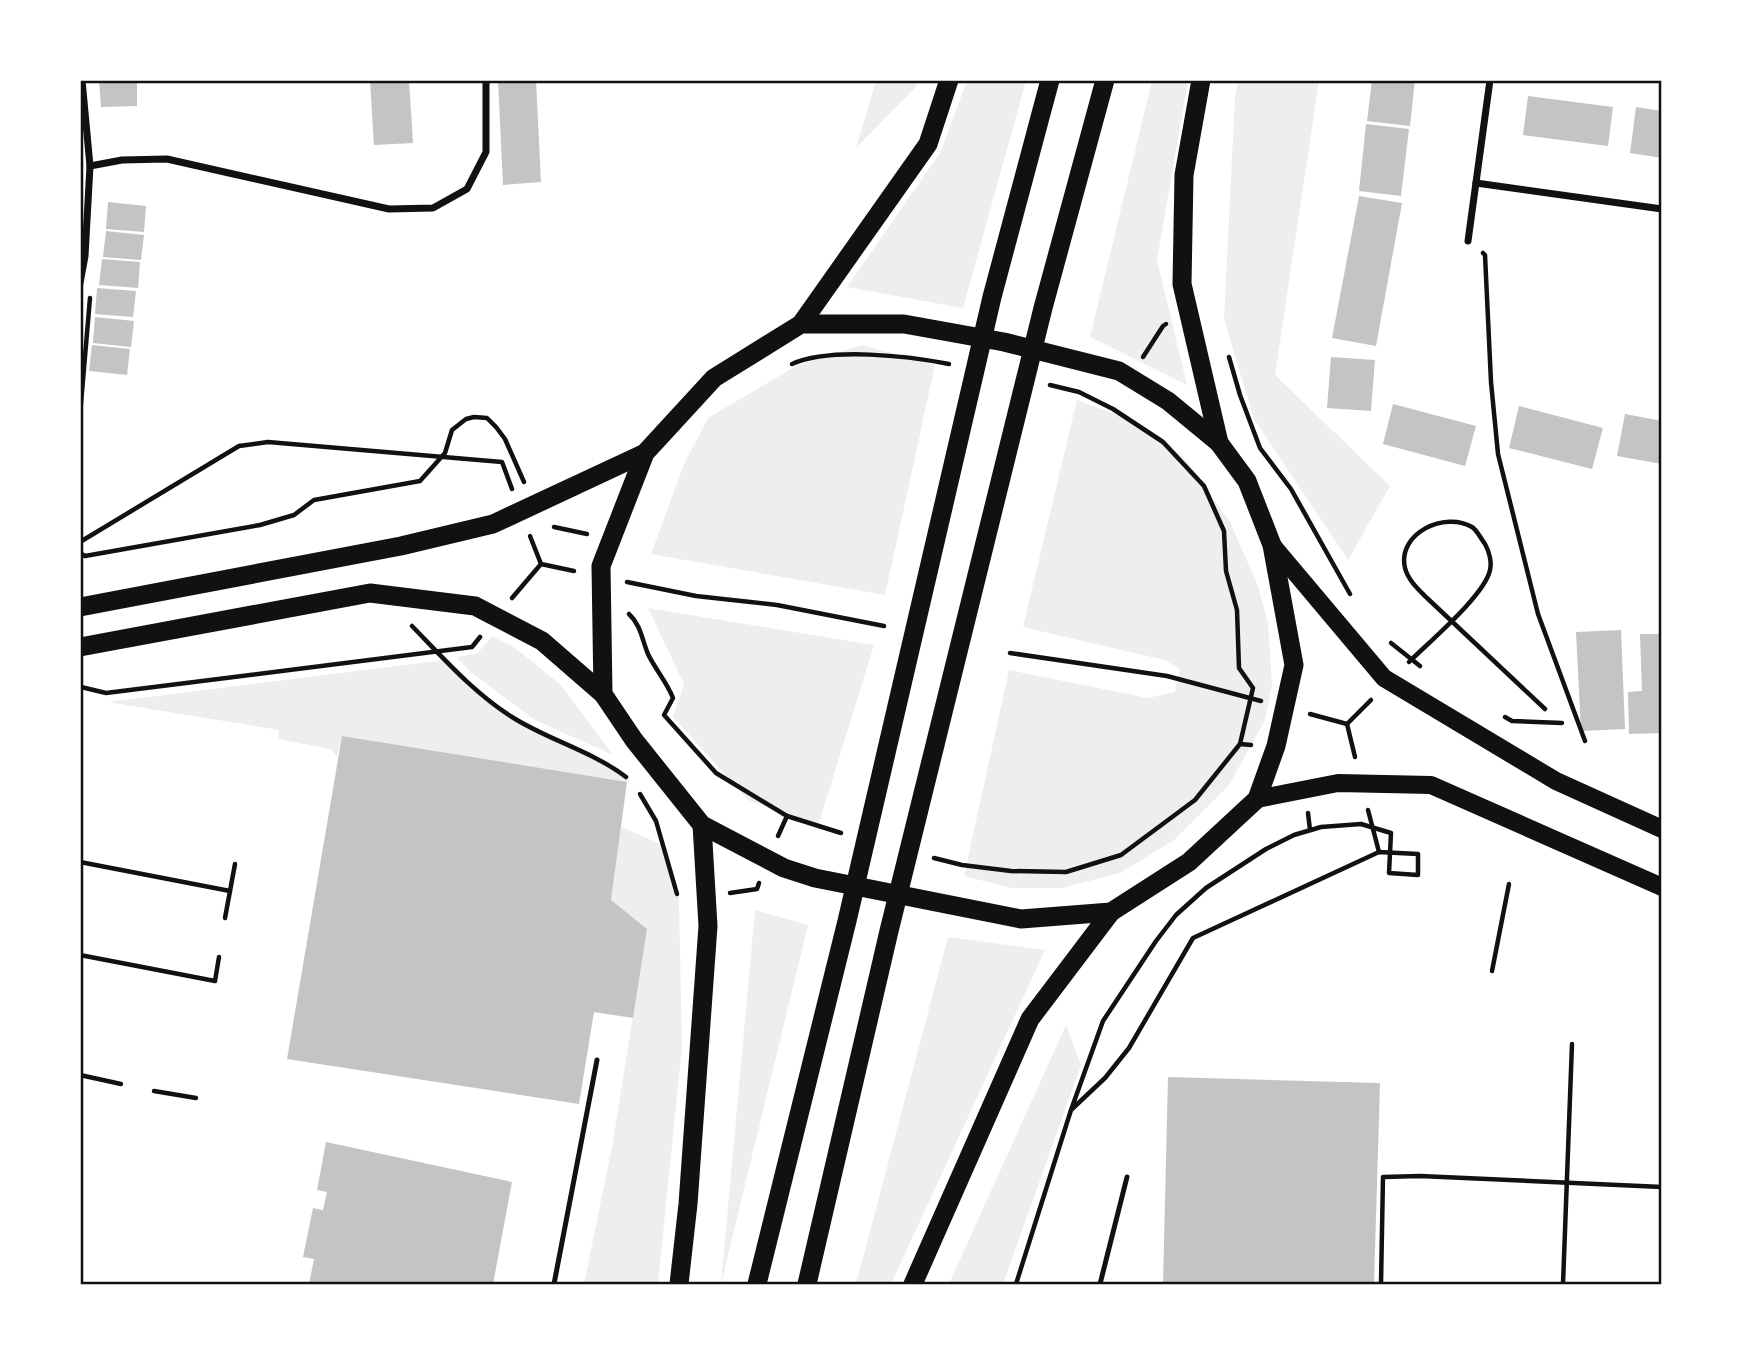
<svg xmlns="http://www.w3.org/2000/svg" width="1742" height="1365" font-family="'Archivo Narrow',sans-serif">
<rect width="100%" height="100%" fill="#fff"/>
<g fill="#eee">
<polygon points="876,81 918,81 916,87 856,148"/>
<polygon points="967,81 1026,81 963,308 847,287 940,153"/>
<polygon points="1152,81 1188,81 1157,260 1187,385 1090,337"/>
<polygon points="1238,81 1319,81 1275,375 1390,486 1348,560 1254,419 1224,319 1235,97"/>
<polygon points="862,345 935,365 885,595 651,554 684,464 708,418 796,366"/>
<polygon points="1077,400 1139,423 1168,442 1191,466 1230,522 1258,586 1268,623 1272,684 1265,720 1229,785 1174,840 1120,873 1062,888 1011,888 964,876 1009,670 1148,698 1175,692 1180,669 1164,660 1023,627"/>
<polygon points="648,608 874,645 818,826 748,800 673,717 684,684"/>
<polygon points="492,636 515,648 560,684 613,755 535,720 473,674 456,657 477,654"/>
<polygon points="445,660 510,716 616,769 630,779 627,782 342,736 337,756 330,749 278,739 279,730 108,702"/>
<polygon points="621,827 663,845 679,900 682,1047 658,1284 584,1284 612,1147 647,929 611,900"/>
<polygon points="755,910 808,925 721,1284"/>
<polygon points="948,937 1045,950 891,1284 856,1284"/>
<polygon points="1066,1025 1081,1065 1003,1284 949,1284"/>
</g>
<g fill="#c4c4c4">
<polygon points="104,80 137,80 137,106 101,107 99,81"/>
<polygon points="370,80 409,80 413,143 374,145"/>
<polygon points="498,80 536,80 541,182 503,185"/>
<polygon points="1372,80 1415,80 1410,126 1367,121"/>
<polygon points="1528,96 1613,107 1608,146 1523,135"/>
<polygon points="1636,107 1662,111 1662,158 1630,153"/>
<polygon points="1366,124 1409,129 1401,196 1359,191"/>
<polygon points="1359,196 1402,203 1376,346 1332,338"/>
<polygon points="108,202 146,206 144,232 106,229"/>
<polygon points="106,231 144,235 141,260 103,257"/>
<polygon points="102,259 140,262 138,288 99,285"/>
<polygon points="97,288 136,291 133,317 95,314"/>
<polygon points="95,317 134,321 131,347 93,343"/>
<polygon points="92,345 130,349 127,375 89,371"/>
<polygon points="1331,357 1375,360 1371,411 1327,408"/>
<polygon points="1393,404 1476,426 1465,466 1383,444"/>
<polygon points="1519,406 1603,428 1592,469 1509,448"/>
<polygon points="1625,414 1662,421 1662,464 1617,456"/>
<polygon points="1621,630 1625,729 1581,731 1576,632"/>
<polygon points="1640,634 1662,634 1662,733 1629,734 1628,692 1642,691"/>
<polygon points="342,736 627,782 611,900 647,929 633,1018 594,1012 579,1104 287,1059"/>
<polygon points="1168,1077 1380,1083 1374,1284 1163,1284"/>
<polygon points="326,1142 512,1182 493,1284 309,1284 314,1259 303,1257 313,1208 323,1210 327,1192 317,1190"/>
</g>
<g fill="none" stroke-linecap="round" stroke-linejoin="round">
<g stroke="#111" stroke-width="4.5">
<polyline points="1483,253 1485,255 1491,382 1498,454 1538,614 1585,741"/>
<polyline points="1143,357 1163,326 1166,324"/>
<polyline points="1229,357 1240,395 1260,448 1291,489 1350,594"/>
<path d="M792 364C831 347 908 356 949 364"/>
<polyline points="1050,385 1079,392 1113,409 1163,442 1204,486 1224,531 1226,571 1237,610 1239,668 1253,688 1240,744"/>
<polyline points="80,415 90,298"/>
<polyline points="554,527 587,534"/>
<polyline points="530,536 541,564"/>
<polyline points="80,542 239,446 268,442 502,462 512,489"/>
<polyline points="80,553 85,556 260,525 294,515 314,500 420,481 445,453 452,430 466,419 474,417 487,418 496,427 505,439 524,482"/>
<polyline points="541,564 574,571"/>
<polyline points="627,582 696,596 777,605 884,626"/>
<polyline points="512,598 541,564"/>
<path d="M629 614C641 625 642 640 648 654 655 669 667 682 673 698L664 715 716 773 787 816"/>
<path d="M412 626C443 658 474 693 512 717 548 740 592 751 626 777"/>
<polyline points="1391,643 1420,666"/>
<polyline points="1010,653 1167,676 1261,701"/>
<path d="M1409 662C1429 642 1485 595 1490 570 1492 562 1489 551 1485 544 1481 539 1477 530 1472 527 1445 511 1397 533 1405 568 1408 580 1418 589 1427 598L1545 709"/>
<polyline points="81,687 106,693 472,647 480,637"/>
<polyline points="1310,714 1347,724"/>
<polyline points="1505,717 1512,721 1562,723"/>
<polyline points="1347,724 1371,700"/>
<polyline points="1347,724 1355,757"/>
<polyline points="640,794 656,821 677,894"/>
<polyline points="1368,810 1379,852"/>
<polyline points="1308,813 1310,830"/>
<polyline points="778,836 787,816 841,833"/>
<polyline points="934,858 962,865 1011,871 1066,872 1121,855 1195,800 1240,744 1251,745"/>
<polyline points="80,862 230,891"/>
<polyline points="730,893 757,889 759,883"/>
<polyline points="225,918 235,864"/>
<polyline points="80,955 215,981 219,957"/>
<polyline points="1492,971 1509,884"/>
<polyline points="80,1075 121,1084"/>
<polyline points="154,1091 196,1098"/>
<polyline points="1016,1284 1071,1110 1103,1021 1156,941 1176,915 1206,888 1266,849 1294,835 1321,827 1361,824 1391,833 1389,873 1418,875 1418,854 1379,852 1193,938 1129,1048 1105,1078 1071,1110"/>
<polyline points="1381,1284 1383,1177 1420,1176 1662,1187"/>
<polyline points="1563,1284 1572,1044"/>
</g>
<g stroke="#111" stroke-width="5">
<polyline points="554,1284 597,1060"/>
<polyline points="1100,1284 1127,1177"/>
</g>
<g stroke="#111" stroke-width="7">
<polyline points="90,166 122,160 167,159 389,209 433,208 467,189 486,152 486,80"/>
<polyline points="1476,183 1662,209"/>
<polyline points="1468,241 1490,80"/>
<polyline points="80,283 85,256 90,166 82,80"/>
</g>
<g stroke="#111" stroke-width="18">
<polyline points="1272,545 1384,678 1556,781 1662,829"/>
<polyline points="1257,799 1338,783 1431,785 1662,887"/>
</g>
<g stroke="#111" stroke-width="19">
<polyline points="1201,80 1184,175 1182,284 1219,443"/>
<polygon points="801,324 904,324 1004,342 1119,371 1168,401 1219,443 1247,481 1272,545 1294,665 1276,746 1257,799 1189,862 1111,912 1021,919 815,878 784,868 702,825 634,740 603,694 601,566 645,453 714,378"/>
<polyline points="801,324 928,144 949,80"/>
<polyline points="80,607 401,546 493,524 645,453"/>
<polyline points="80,647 370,593 475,606 542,641 603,694"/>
<polyline points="679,1284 688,1204 708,926 702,825"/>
<polyline points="757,1284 847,921 992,297 1050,80"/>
<polyline points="807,1284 889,931 1043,308 1105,80"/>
<polyline points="913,1284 1030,1019 1111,912"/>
</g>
</g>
<rect width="1742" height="1365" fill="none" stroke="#ffffff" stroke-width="164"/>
<rect x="82" y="82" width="1578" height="1201" fill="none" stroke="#111" stroke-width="2.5"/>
</svg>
